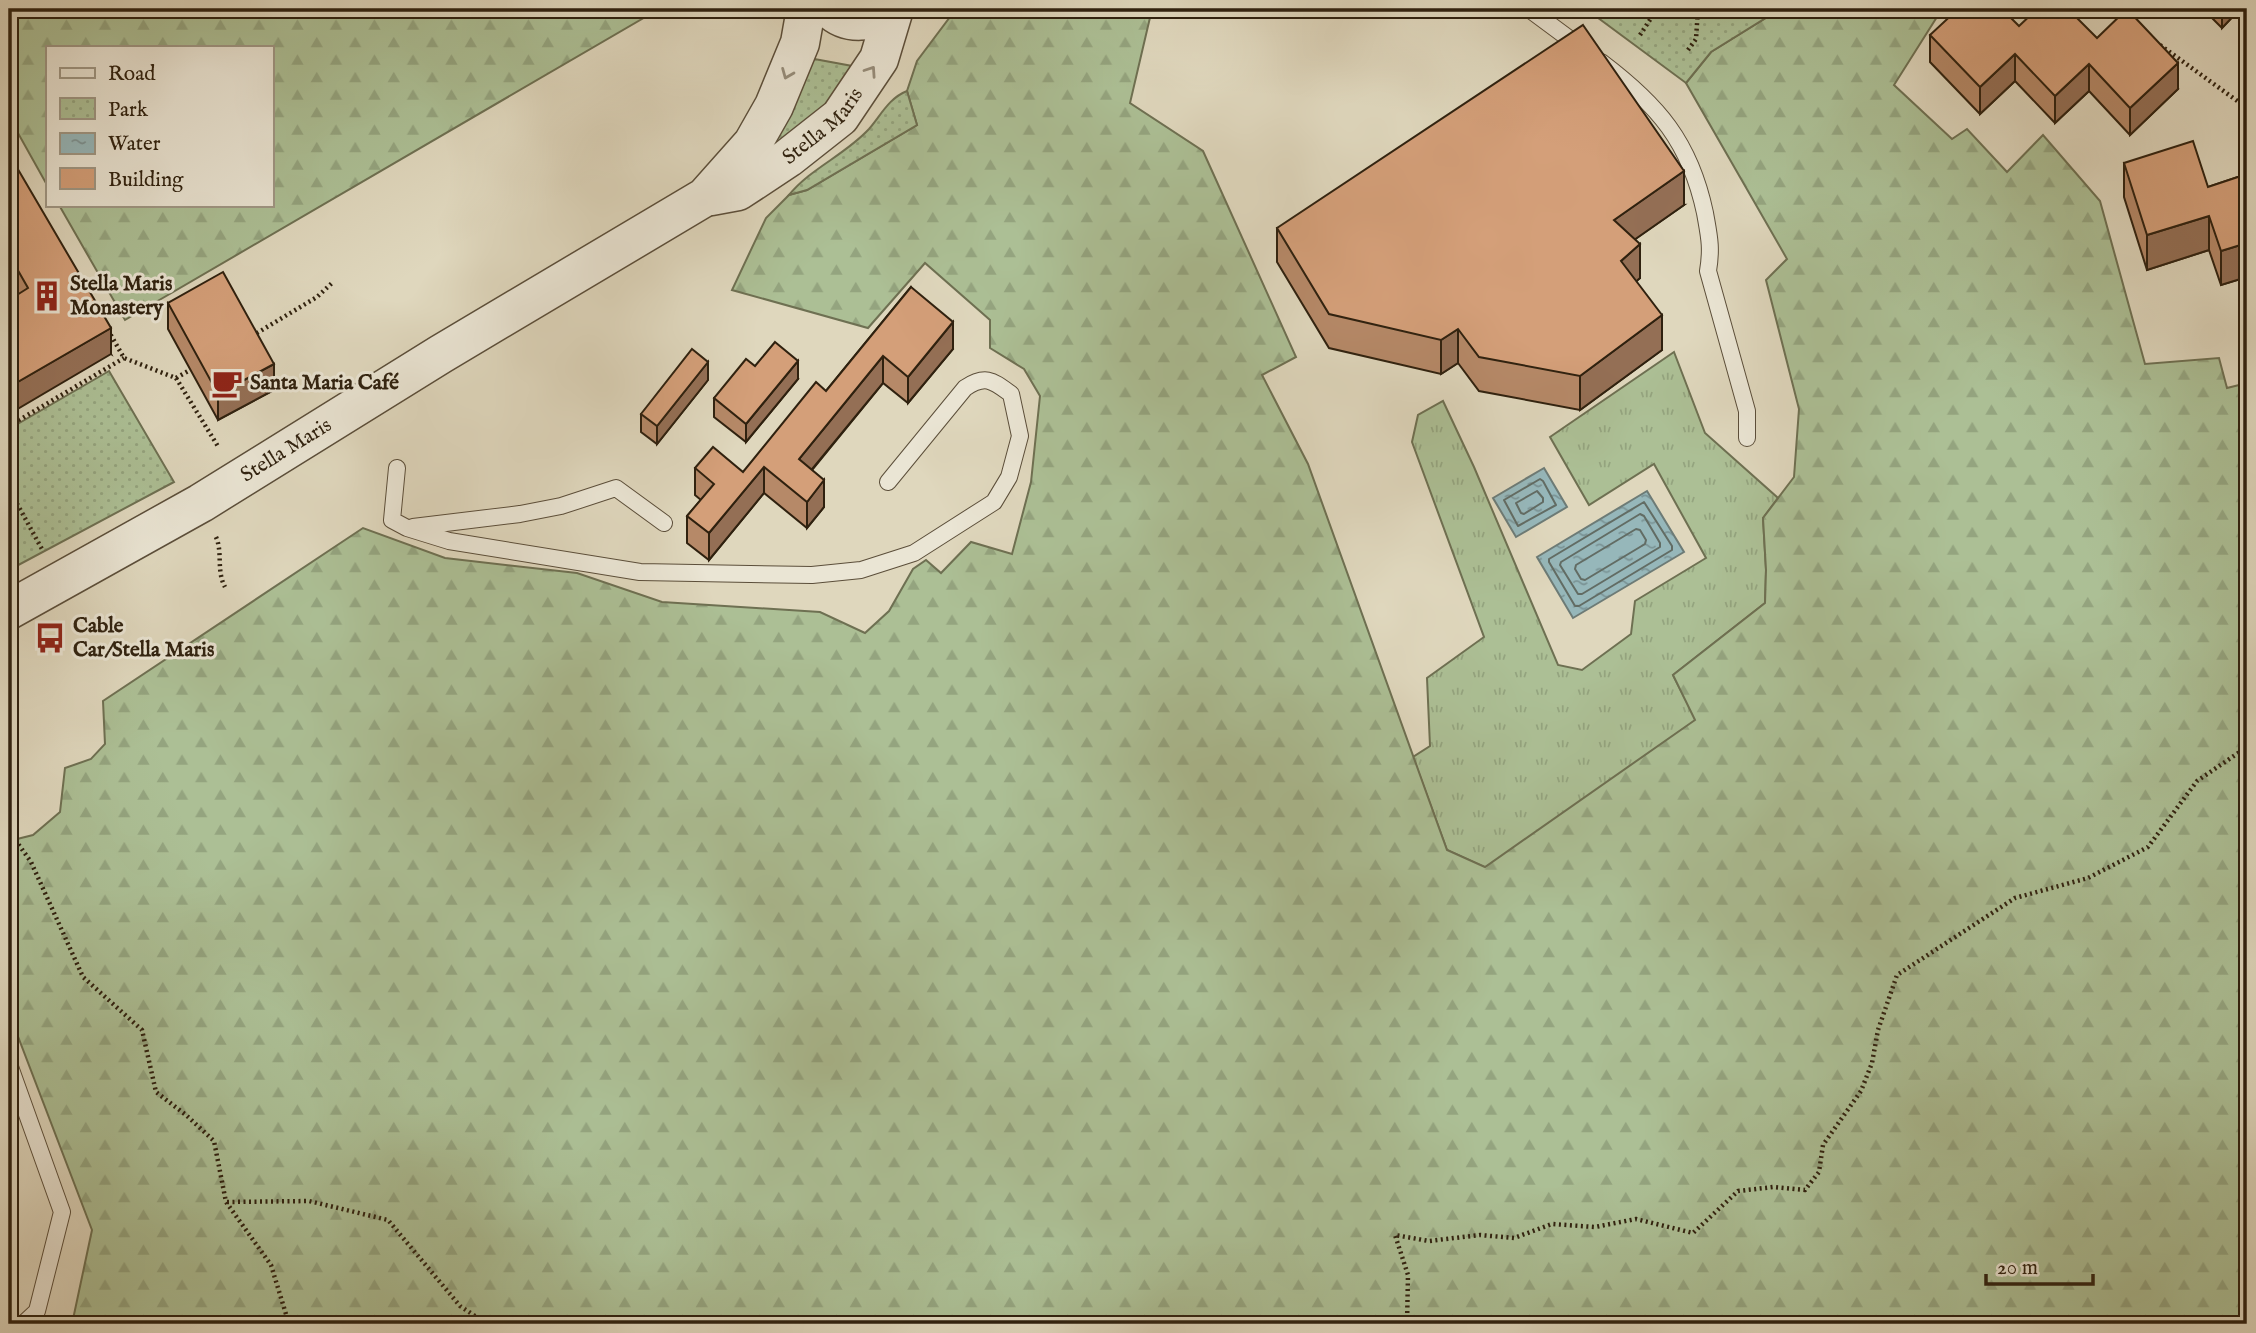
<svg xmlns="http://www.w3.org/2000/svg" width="2256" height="1333" font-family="'IM FELL English',serif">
<defs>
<pattern id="grass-tufts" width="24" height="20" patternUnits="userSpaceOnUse" patternTransform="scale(1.75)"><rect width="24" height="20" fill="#acbf95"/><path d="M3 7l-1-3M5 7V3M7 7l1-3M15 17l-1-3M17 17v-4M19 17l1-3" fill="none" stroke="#94a47f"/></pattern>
<pattern id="forest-firs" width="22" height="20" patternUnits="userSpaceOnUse" patternTransform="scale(1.75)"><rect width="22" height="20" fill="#acbf95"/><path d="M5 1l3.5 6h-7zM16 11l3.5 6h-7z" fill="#94a47f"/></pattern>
<pattern id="park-dots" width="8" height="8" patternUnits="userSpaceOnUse" patternTransform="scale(1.75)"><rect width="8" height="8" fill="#acbf95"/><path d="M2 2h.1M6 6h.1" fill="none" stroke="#94a47f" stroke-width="1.8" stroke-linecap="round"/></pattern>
<pattern id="water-ripples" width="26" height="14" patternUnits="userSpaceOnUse" patternTransform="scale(1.75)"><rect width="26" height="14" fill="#96b7ba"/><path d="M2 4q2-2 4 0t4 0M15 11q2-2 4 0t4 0" fill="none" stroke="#7b9496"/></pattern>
</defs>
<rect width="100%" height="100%" fill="#dfd7bd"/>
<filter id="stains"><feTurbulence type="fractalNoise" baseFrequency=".00286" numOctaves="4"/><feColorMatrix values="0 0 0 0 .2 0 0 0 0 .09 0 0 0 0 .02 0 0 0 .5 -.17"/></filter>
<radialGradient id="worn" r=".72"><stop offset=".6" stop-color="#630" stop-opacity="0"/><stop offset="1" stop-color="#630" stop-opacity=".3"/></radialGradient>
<polygon fill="url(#grass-tufts)" stroke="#6e7052" stroke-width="2" points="1674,352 1705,433 1778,498 1763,518 1766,570 1765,603 1673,675 1696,720 1486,868 1447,850 1413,757 1430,746 1427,678 1484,637 1412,442 1418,415 1443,401 1474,467 1558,665 1582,670 1631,634 1635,601 1706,558 1654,464 1589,505 1550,437"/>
<g fill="url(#forest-firs)" stroke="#6e7052" stroke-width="2">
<polygon points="9,9 659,9 125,320 59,205 271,205 271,47 47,47 47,185 9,117"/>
<polygon points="956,9 1152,9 1130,103 1203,151 1296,357 1262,375 1308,464 1447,850 1485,867 1695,720 1673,675 1765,603 1766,570 1763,518 1794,477 1799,409 1766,280 1787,259 1686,83 1711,52 1780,9 1942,9 1894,85 1952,139 1967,129 2007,172 2043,135 2100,201 2145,364 2219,358 2227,388 2247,383 2247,1324 72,1324 92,1230 9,1013 9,841 33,835 60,812 65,768 91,759 105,744 103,701 363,528 445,558 577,573 662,602 820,612 865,633 889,611 913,569 926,560 941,573 971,542 1012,554 1031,482 1040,396 1024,369 990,348 990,320 925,263 868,328 732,290 766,218 789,195 807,190 917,125 907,91 917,61"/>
</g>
<g fill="url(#park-dots)" stroke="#6e7052" stroke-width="2">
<polygon points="1586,9 1780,9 1711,52 1686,83"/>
<polygon points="809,58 863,68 808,133 770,146"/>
<path d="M907 91 917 125 807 190 789 195C811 168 845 155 869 129 881 115 889 98 907 91Z"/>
<polygon points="109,371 174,482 9,570 9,429"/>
</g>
<g fill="url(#water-ripples)" stroke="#6d7b76" stroke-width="2">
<polygon points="1544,468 1567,507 1516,537 1493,498"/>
<polygon points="1647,491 1684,552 1573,618 1537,557"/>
</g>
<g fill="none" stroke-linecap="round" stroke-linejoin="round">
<g stroke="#626c64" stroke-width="2">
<polygon points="1540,479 1543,481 1556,505 1518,526 1504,500"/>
<polygon points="1537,491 1543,498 1543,502 1524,514 1521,513 1516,503"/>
<polygon points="1644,502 1672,546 1672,550 1579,606 1575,606 1549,562 1549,559"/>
<polygon points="1640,514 1644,516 1660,543 1660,547 1582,594 1578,594 1560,565 1561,562"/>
<polygon points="1636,529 1640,530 1646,540 1645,544 1585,580 1581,579 1575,569 1576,565"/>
</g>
<g stroke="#5b4e3a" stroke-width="18">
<g id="service">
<polyline points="1529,9 1583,49"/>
<path d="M1601 62C1658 105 1690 142 1705 213 1709 236 1712 247 1708 271L1747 411V438"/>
<path d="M397 468 392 520 407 528 449 541 640 572 812 575 861 570 914 553 994 502 1009 477 1020 436 1011 394C993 381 986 374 965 388L888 482"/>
<polyline points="413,527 520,514 561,506 616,488 664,523"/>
<polyline points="9,1064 62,1212 37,1311 23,1324"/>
</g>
</g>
<g stroke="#5b4e3a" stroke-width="41">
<g id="tertiary">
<path d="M830 9C847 26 874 23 892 9"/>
<path id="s1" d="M711 196 738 191 788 158 840 117 879 59 894 9"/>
<path id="s2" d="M9 610 201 503 441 354 705 197 753 143 774 106 800 43 806 9"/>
</g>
</g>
<g stroke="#2f210f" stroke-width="4.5" stroke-dasharray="2 3.5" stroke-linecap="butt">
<polyline points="2108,9 2124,20"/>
<polyline points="1640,35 1657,9"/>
<polyline points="2160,45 2247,108"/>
<polyline points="1688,50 1696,39 1698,9"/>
<polyline points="9,154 14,164"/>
<polyline points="108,330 124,358 176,378 190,370"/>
<polyline points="252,336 317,297 332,283"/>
<polyline points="176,378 219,448"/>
<polyline points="9,426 124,358"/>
<polyline points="9,489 43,551"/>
<path d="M216 537C223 553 216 570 225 587"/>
<polyline points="9,831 31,862 83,977 142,1030 156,1092 186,1115 214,1141 226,1202 271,1265 289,1324"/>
<polyline points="227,1202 309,1201 388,1220 460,1306 487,1324"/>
<polyline points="1407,1324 1408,1275 1395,1235 1429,1241 1480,1235 1514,1238 1552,1224 1595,1227 1636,1219 1693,1233 1738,1191 1773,1187 1805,1190 1819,1172 1823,1145 1861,1091 1872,1063 1878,1030 1897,975 2015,898 2088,878 2148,847 2197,781 2247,747"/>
</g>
<use href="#service" stroke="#eae5d4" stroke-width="16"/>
<use href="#tertiary" stroke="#eae5d4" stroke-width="38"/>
</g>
<g fill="#b68968" stroke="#2f210f" stroke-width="2">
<polygon points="2203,9 2240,9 2222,28"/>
<polygon points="2019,26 2097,38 2178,89 2130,135 2089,91 2055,123 2015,81 1980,114 1930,62 1930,35"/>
<polygon points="9,154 111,354 16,294 9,298"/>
<polygon points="2124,163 2208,187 2247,174 2247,277 2221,285 2209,250 2147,270 2124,197"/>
<polygon points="1684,205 1635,239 1640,278 1636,281 1662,350 1580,410 1479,391 1458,363 1441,374 1329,348 1277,262 1277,228"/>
<polygon points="911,287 953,349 908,403 883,383 812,470 824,507 807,528 764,493 709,560 687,543 687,516 701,500 695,495 695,468 743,472 826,391"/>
<polygon points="168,303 274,390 218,420 168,329"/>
<polygon points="755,366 798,379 746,442 714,417 714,398"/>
<polygon points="708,380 657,444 641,432 641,414"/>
</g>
<g fill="#946f55" stroke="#2f210f" stroke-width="2">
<polygon points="2222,9 2240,9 2222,28"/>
<polygon points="2015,54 2015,81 1980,114 1980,87"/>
<polygon points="2178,63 2178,89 2130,135 2130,108"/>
<polygon points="2089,64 2089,91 2055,123 2055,96"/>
<polygon points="1684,171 1684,205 1614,254 1614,220"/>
<polygon points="2209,216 2209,250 2147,270 2147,235"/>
<polygon points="2247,243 2247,277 2221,285 2221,251"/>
<polygon points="1640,244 1640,278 1621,295 1621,261"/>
<polygon points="16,267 16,294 9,298 9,272"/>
<polygon points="1662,315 1662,350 1580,410 1580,376"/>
<polygon points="953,322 953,349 908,403 908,377"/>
<polygon points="111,328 111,354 9,414 9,387"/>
<polygon points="1458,329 1458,363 1441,374 1441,340"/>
<polygon points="883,356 883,383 799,485 799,459"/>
<polygon points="798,361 798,379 746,442 746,424"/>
<polygon points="708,362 708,380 657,444 657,426"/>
<polygon points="274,364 274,390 218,420 218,394"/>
<polygon points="764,467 764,493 709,560 709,533"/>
<polygon points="824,480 824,507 807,528 807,502"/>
</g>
<g fill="#d49f79" stroke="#2f210f" stroke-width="2">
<polygon points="1958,9 2002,9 2019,26 2037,9 2068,9 2097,38 2127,9 2178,63 2130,108 2089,64 2055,96 2015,54 1980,87 1930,35"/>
<polygon points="1583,25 1684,171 1614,220 1640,244 1621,261 1662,315 1580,376 1479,357 1458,329 1441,340 1329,314 1277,228"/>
<polygon points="2193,141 2208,187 2247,174 2247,243 2221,251 2209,216 2147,235 2124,163"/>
<polygon points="9,154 111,328 9,387 9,300 28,288 16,267 9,272"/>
<polygon points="223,272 274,364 218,394 168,303"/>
<polygon points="911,287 953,322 908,377 883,356 799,459 824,480 807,502 764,467 709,533 687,516 714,484 695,468 713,447 743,472 816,382 826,391"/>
<polygon points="775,342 798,361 746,424 714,398 746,359 755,366"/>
<polygon points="692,349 708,362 657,426 641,414"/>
</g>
<defs><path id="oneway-chevron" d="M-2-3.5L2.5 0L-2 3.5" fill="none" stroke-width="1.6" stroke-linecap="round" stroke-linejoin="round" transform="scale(1.75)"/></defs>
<g stroke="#968d7b">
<use href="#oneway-chevron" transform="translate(871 71) rotate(-56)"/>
<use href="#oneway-chevron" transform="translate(787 74) rotate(112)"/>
</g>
<defs>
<g id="building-bare" transform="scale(2.415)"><path d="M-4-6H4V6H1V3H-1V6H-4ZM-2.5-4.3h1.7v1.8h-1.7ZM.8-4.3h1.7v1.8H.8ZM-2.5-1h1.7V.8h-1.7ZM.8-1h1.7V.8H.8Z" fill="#8f2418" stroke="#eae5d4" stroke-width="2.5" paint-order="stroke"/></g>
<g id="cafe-bare" transform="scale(2.415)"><path d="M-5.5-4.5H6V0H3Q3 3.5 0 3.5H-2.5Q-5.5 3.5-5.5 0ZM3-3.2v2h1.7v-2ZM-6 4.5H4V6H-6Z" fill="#8f2418" stroke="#eae5d4" stroke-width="2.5" paint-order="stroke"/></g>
<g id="bus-bare" transform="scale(2.415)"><path d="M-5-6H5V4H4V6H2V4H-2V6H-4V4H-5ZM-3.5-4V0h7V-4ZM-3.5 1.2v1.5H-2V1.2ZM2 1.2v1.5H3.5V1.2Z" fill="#8f2418" stroke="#eae5d4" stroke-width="2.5" paint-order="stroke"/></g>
</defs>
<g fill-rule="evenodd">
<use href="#building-bare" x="47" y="296"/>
<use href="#cafe-bare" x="227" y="383"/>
<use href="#bus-bare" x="50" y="638"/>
</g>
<g text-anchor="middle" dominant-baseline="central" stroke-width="6" stroke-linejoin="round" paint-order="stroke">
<g font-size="21" fill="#2f210f" stroke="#eae5d4">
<text stroke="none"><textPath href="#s1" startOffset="135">Stella Maris</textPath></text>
<text stroke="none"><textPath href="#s2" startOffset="320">Stella Maris</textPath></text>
</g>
<g font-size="21" font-weight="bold" fill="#2f210f" stroke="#eae5d4" text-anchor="start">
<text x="70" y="284">Stella Maris<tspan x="70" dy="24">Monastery</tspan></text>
<text x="250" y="383">Santa Maria Café</text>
<text x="73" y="626">Cable<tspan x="73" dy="24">Car/Stella Maris</tspan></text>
</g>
</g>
<rect width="2256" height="1333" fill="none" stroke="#dfd7bd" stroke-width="35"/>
<rect x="10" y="10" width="2235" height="1312" fill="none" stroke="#2f210f" stroke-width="3.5"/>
<rect x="18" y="18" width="2221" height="1298" fill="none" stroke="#2f210f" stroke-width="2"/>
<rect x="46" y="46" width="228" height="161" fill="#eae5d4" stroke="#9f9785" stroke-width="2"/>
<rect x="60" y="68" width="35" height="10" fill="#eae5d4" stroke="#9f9785" stroke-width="2"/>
<text x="108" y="80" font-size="21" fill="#2f210f">Road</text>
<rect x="60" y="98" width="35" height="21" fill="url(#park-dots)" stroke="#9f9785" stroke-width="2"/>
<text x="108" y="116" font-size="21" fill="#2f210f">Park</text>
<rect x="60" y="133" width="35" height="21" fill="url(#water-ripples)" stroke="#9f9785" stroke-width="2"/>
<text x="108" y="150" font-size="21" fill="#2f210f">Water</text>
<rect x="60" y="168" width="35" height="21" fill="#d49f79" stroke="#9f9785" stroke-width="2"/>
<text x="108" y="186" font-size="21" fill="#2f210f">Building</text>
<path d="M1986 1274v10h107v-10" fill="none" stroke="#2f210f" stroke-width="3.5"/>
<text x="1997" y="1274" font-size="21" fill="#2f210f" stroke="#eae5d4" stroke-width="5" paint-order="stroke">20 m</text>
<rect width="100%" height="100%" filter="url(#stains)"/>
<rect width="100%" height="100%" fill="url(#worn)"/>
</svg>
